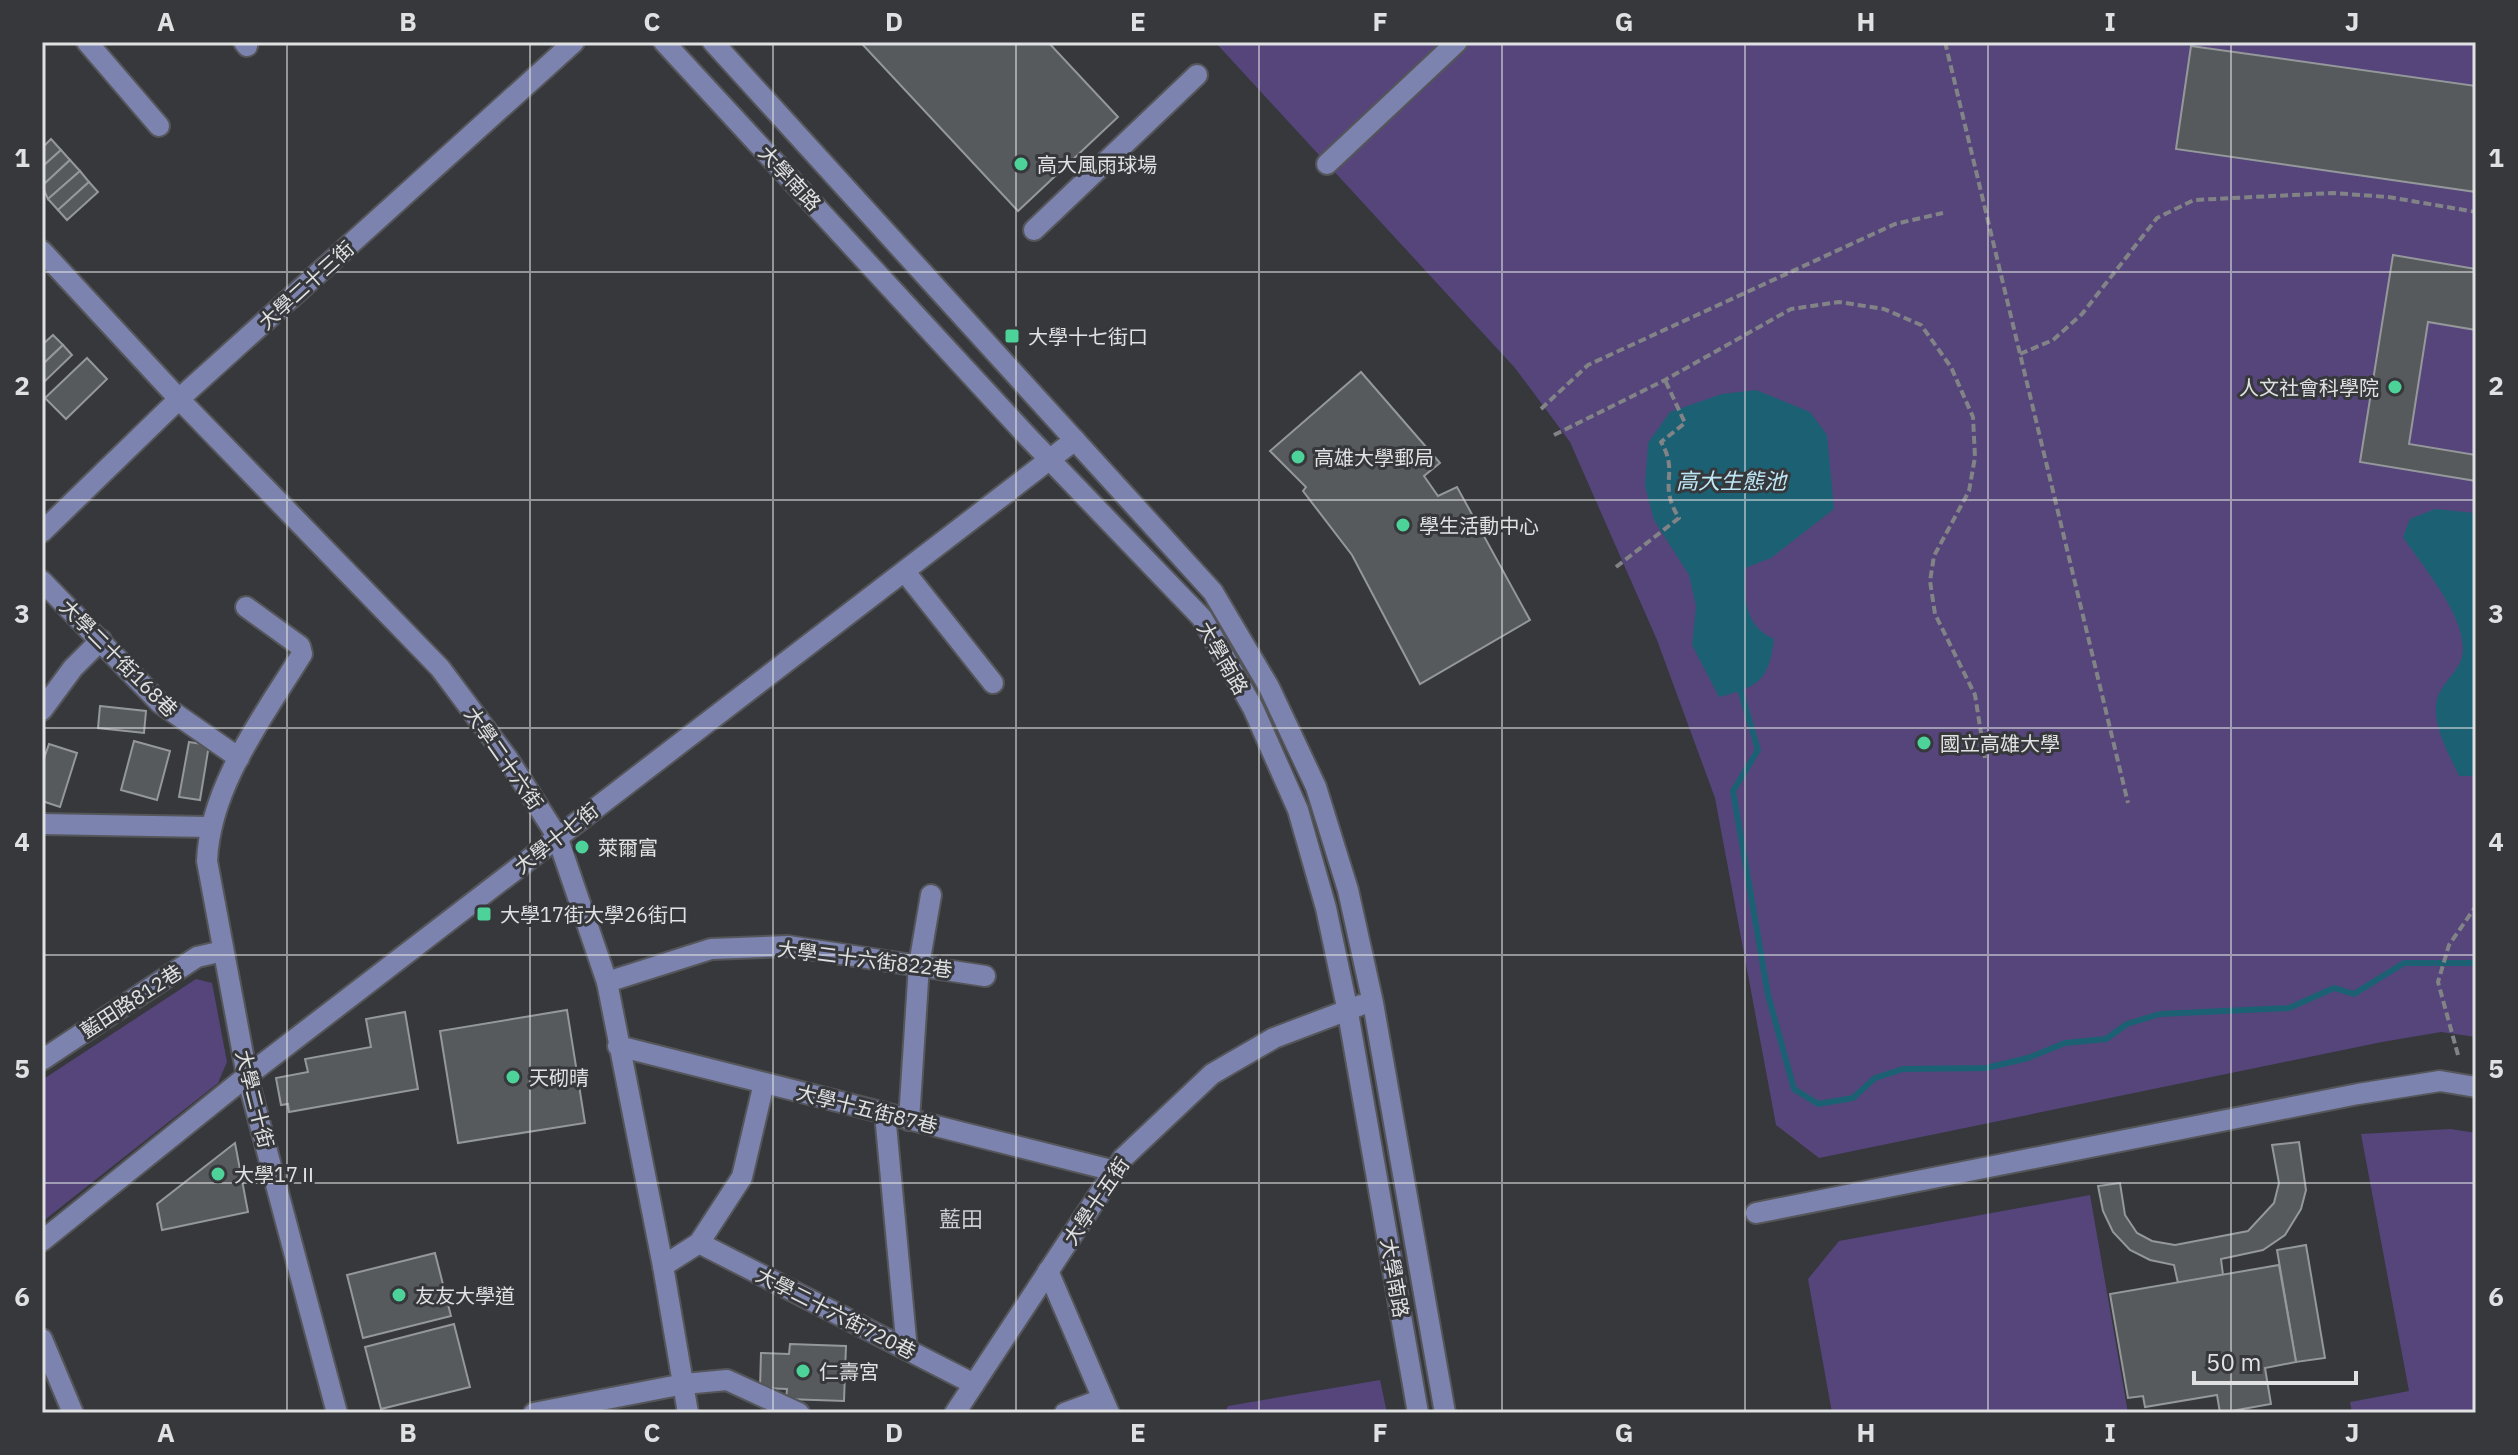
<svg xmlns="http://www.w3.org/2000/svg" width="2518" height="1455" font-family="'IBM Plex Sans','Noto Sans TC',sans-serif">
<rect width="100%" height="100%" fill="#36383b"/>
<g fill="#55457b">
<polygon points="1215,42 2476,42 2476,1037 2441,1032 2382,1042 1819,1158 1776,1125 1715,798 1657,640 1570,442 1515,368"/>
<polygon points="196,979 212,983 227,1062 218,1083 42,1222 42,1080"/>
<polygon points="2451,1129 2476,1133 2476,1413 2352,1413 2350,1402 2409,1391 2361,1134"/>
<polygon points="2090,1195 2128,1413 1832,1413 1808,1279 1839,1241"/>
<polygon points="1380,1380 1387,1413 1225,1413 1228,1406"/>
</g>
<g fill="#1c6173">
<path d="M1756 390 1810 412 1827 435 1834 509 1771 558 1745 568C1744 597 1744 626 1774 639 1769 680 1759 687 1719 697L1692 645 1696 606 1689 575 1654 520 1645 486 1648 443 1670 412 1722 394Z"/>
<path d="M2435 509 2476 513 2473 614 2476 618V776H2459C2449 754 2431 724 2437 699 2441 684 2458 672 2462 657 2470 620 2422 566 2403 537L2410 519Z"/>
</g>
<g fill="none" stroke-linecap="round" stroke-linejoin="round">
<polyline stroke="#1c6173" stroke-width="6" points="1741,692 1758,750 1733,791 1768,995 1794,1089 1818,1104 1853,1098 1875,1078 1903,1069 1986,1068 2028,1058 2065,1043 2106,1039 2127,1024 2160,1014 2289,1008 2334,988 2354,994 2404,963 2476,963"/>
</g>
<g fill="#575a5c" stroke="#94989a" stroke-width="2">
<polygon points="866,42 1048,42 1118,117 1018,211 863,45"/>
<polygon points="2191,46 2476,86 2476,192 2176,149"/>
<polygon points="51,139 61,150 42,167 42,148"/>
<polygon points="61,150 70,160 42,186 42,167"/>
<polygon points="70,160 80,171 48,199 42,186"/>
<polygon points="80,171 89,182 58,210 48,199"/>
<polygon points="89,182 98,192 67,220 58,210"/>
<polygon points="2393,255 2476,269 2476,330 2428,322 2409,444 2476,455 2476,481 2360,462"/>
<polygon points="53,335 63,345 42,365 42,345"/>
<polygon points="63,345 72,355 42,384 42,365"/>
<polygon points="87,358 107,379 66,419 45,398"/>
<polygon points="1361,372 1440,463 1424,476 1438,496 1457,487 1530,620 1420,684 1352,555 1303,491 1306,487 1270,451"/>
<polygon points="100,706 146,711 144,733 98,728"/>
<polygon points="134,741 170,751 157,800 121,790"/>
<polygon points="189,742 209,745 200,800 179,797"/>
<polygon points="49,744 77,753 60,807 42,801 42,764"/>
<polygon points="567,1010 585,1123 458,1143 440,1031"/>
<polygon points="405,1012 418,1089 289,1112 288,1104 281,1105 276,1078 308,1072 305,1059 371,1047 366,1019"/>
<polygon points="2299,1142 2306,1190 2301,1209 2285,1235 2263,1250 2221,1259 2223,1275 2178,1283 2174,1265 2150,1260 2130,1250 2113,1232 2103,1211 2098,1186 2120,1183 2125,1215 2137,1233 2152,1241 2175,1245 2248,1231 2274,1203 2279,1183 2272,1145"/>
<polygon points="235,1143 248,1212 162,1230 157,1204"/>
<polygon points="2306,1245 2325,1358 2296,1362 2277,1250"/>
<polygon points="435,1253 451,1316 363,1338 347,1275"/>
<polygon points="2279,1265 2296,1362 2265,1368 2271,1404 2220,1413 2217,1395 2145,1407 2143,1396 2128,1398 2110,1294"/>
<polygon points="454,1324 470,1387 381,1409 365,1347"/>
<polygon points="790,1344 846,1346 844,1401 786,1399 787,1389 760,1388 761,1353 789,1354"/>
</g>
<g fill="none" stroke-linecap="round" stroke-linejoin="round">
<g stroke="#555659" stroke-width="24">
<g id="minor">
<polyline points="87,42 159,126"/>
<polyline points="244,42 247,46"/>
<polyline points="664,42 1028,437 1202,618 1253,708 1298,810 1326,908 1347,1007 1418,1413"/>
<polyline points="713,42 1213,592 1269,687 1316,787 1348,890 1373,1003 1445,1413"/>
<polyline points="1327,164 1457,42"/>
<polyline points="1034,230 1197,75"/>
<polyline points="42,251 179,399 440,668 508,759 557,836 607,982 663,1266 688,1413"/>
<polyline points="42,532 179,399 574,42"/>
<polyline points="905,572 993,683"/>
<polyline points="42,581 160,703 239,758"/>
<path d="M246 607 300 646 302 654C263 717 210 786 207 861L247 1076 337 1413"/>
<polyline points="42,710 73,668 101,640"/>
<polyline points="42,824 208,827"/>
<polyline points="607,982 711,949 788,946 985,976"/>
<polyline points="618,1046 1115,1171"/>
<polyline points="42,1060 197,957 223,951"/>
<polyline points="885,1114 907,1350"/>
<polyline points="909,1120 919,965 931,895"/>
<polyline points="1756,1213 2358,1094 2440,1081 2476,1087"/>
<polyline points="42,1241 247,1076 1075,440"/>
<polyline points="699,1243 974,1384"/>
<polyline points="663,1266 699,1243 742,1177 764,1083"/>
<polyline points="1048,1271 1109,1413"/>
<polyline points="42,1339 73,1413"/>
<polyline points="534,1413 684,1384 727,1380 799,1413"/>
<polyline points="955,1413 1123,1158 1212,1074 1274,1038 1361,1005"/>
<polyline points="1065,1413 1103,1399"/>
</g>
</g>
<g stroke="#828386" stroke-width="4" stroke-dasharray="8 4" stroke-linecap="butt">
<polyline points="1945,42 2128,803"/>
<polyline points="2020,354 2053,340 2082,314 2157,218 2194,200 2333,193 2388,197 2476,212"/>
<polyline points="1541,409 1588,365 1895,224 1943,213"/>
<polyline points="1554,435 1665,380 1791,309 1839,302 1884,309 1921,325 1951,367 1973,417 1975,457 1969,491 1934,556 1930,581 1935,614 1975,695 1985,758"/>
<path d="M1616 567 1679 518C1657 483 1680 474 1661 442L1685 423 1665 380"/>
<polyline points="2458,1055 2438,982 2449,945 2476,906"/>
</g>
<use href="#minor" stroke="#7c83af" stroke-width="20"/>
</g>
<path fill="none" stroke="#e0e1e3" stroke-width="2" stroke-opacity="0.55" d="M287 42V1413M530 42V1413M773 42V1413M1016 42V1413M1259 42V1413M1502 42V1413M1745 42V1413M1988 42V1413M2231 42V1413M42 272H2476M42 500H2476M42 728H2476M42 955H2476M42 1183H2476"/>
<g fill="#4dd39a" stroke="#36383b" stroke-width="3">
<circle cx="1021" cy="164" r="8"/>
<rect x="1004" y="328" width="16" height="16" rx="4"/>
<circle cx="2395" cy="387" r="8"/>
<circle cx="1298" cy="457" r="8"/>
<circle cx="1403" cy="525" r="8"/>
<circle cx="1924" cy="743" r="8"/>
<circle cx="582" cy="847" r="8"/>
<rect x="476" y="906" width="16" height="16" rx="4"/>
<circle cx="513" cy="1077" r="8"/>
<circle cx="218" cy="1174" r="8"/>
<circle cx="399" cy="1295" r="8"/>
<circle cx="803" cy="1371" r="8"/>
</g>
<g text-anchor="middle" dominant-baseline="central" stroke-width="6" stroke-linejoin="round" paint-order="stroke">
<g font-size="20" fill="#e0e1e3" stroke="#36383b" text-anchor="start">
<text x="1037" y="164">高大風雨球場</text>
<text x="1028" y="336">大學十七街口</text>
<text x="2379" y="387" text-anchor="end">人文社會科學院</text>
<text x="1314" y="457">高雄大學郵局</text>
<text x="1419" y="525">學生活動中心</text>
<text x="1940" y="743">國立高雄大學</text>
<text x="598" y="847">萊爾富</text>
<text x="500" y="914">大學17街大學26街口</text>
<text x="529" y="1077">天砌晴</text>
<text x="234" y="1174">大學17Ⅱ</text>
<text x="415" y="1295">友友大學道</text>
<text x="819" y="1371">仁壽宮</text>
</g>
<g font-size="20" fill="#e0e1e3" stroke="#36383b">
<text transform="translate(790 178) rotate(47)">大學南路</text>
<text transform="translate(306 285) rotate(-42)">大學二十三街</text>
<text transform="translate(119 658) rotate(45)">大學二十街168巷</text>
<text transform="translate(1223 658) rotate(60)">大學南路</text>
<text transform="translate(504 758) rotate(55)">大學二十六街</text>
<text transform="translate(556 838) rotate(-38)">大學十七街</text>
<text transform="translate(865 959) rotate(7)">大學二十六街822巷</text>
<text transform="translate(131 1001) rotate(-33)">藍田路812巷</text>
<text transform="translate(255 1099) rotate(76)">大學二十街</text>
<text transform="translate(867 1109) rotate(14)">大學十五街87巷</text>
<text transform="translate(1096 1201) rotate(-56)">大學十五街</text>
<text transform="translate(1395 1278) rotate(80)">大學南路</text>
<text transform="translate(836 1313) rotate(27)">大學二十六街720巷</text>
</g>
<g font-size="22" font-style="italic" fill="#bee8f6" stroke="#36383b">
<text x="1731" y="480">高大生態池</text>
</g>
<g font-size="22" fill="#cbcdd1" stroke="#36383b">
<text x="961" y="1218">藍田</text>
</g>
</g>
<rect width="2518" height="1455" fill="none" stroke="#36383b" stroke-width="88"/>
<path d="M2194 1371v12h162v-12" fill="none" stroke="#e0e1e3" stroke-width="4"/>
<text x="2206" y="1371" font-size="24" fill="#e0e1e3" stroke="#36383b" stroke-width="6" paint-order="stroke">50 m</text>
<rect x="44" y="44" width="2430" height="1367" fill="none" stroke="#e0e1e3" stroke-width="3"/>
<g font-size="26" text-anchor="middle" font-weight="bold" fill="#e0e1e3">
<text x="166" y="31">A</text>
<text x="408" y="31">B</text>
<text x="652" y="31">C</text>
<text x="894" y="31">D</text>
<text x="1138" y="31">E</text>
<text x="1380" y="31">F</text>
<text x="1624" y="31">G</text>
<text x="1866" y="31">H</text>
<text x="2110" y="31">I</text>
<text x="2352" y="31">J</text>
<text x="22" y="167">1</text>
<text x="2496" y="167">1</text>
<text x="22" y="395">2</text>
<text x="2496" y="395">2</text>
<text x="22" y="623">3</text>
<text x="2496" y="623">3</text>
<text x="22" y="851">4</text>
<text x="2496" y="851">4</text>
<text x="22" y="1078">5</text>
<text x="2496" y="1078">5</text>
<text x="22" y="1306">6</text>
<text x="2496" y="1306">6</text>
<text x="166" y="1442">A</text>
<text x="408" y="1442">B</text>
<text x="652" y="1442">C</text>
<text x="894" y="1442">D</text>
<text x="1138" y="1442">E</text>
<text x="1380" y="1442">F</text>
<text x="1624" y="1442">G</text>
<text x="1866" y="1442">H</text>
<text x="2110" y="1442">I</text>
<text x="2352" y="1442">J</text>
</g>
</svg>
